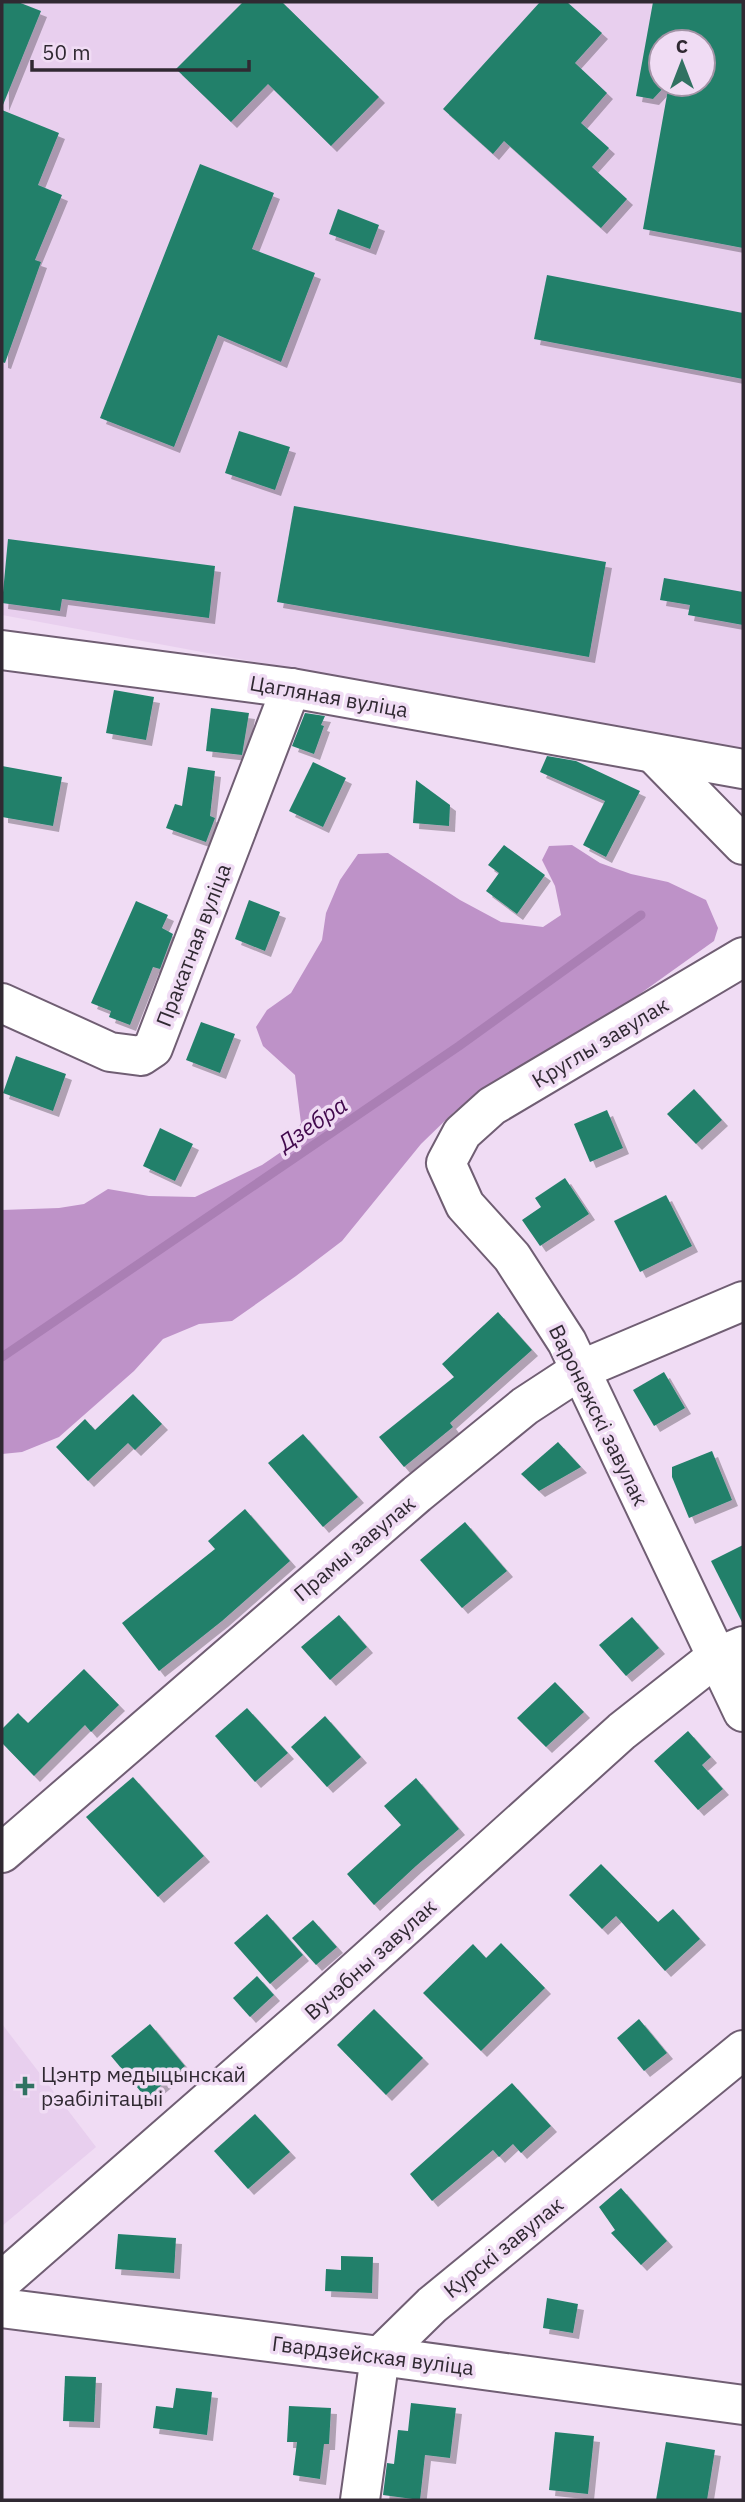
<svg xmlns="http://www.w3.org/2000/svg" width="745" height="2502" font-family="'IBM Plex Sans',sans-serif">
<defs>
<filter id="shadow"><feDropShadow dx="6" dy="6" stdDeviation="0" flood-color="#0004"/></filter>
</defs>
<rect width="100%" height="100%" fill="#f0dcf4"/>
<g fill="#e8cfee" fill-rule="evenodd">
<path d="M2 2H743V752L2 615ZM661 42H703V84H661Z"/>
<polygon points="2,2024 96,2147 2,2226"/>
</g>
<polygon fill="#be92c8" points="572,845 600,863 631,874 668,882 706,900 718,928 714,941 602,1021 492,1084 454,1112 421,1144 342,1241 296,1276 232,1321 199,1324 163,1339 134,1371 59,1437 22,1452 2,1454 2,1210 59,1208 84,1204 108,1189 149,1196 195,1197 262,1165 287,1148 301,1123 295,1075 263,1046 256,1027 267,1010 291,993 322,940 326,913 340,880 358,854 388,853 460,900 501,922 543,927 561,915 555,886 542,860 549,846"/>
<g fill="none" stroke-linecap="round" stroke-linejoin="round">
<polyline stroke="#aa7fb4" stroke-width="9" points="2,1357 459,1046 641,915"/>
</g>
<g fill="#23806b" filter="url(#shadow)">
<polygon points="2,2 18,2 41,11 3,105"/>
<polygon points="243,2 282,2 379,97 331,146 268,84 231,122 176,69"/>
<polygon points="540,2 567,2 602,33 575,63 607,93 581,123 609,148 592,167 627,199 601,228 504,141 493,154 443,109"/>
<polygon points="653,2 743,2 743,248 643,229 669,84 703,84 703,42 661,42 661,84 667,84 653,99 636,96"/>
<polygon points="2,110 59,133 38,185 62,195 35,260 41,262 5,363 2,362"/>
<polygon points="200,164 274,193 252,249 315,273 281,362 218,335 174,447 100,418"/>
<polygon points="338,209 379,225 370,249 329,234"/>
<polygon points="547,275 743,313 743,379 534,339"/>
<polygon points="239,431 290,447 275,490 225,473"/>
<polygon points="294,506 606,562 589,657 277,602"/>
<polygon points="8,539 215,566 209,618 62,599 60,611 2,603"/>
<polygon points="664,578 743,592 743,625 688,615 690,605 660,600"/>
<polygon points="114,690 154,697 146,740 106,733"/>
<polygon points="211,708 249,713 242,755 206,751"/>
<polygon points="305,713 325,716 321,725 324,726 314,754 292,746"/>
<polygon points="547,756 576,761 640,791 606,857 583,845 605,801 540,772"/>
<polygon points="313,762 346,778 323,827 289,811"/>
<polygon points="2,766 62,777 53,826 2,817"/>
<polygon points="188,767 215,771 210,816 215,818 206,842 166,828 175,804 182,806"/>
<polygon points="416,780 450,805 449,826 413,823"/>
<polygon points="504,845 545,875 517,914 486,891 499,873 488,865"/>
<polygon points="249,900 280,912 265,951 235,939"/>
<polygon points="136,901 168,915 162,928 173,934 160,969 153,967 130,1025 109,1017 111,1011 91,1003"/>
<polygon points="201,1022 235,1034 220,1073 186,1060"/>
<polygon points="16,1056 66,1074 53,1111 3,1093"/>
<polygon points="694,1089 722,1120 696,1144 667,1114"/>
<polygon points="607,1110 623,1148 590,1162 574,1124"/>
<polygon points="160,1128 193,1144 175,1181 143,1166"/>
<polygon points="565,1178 589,1214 540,1246 522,1220 541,1207 535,1198"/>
<polygon points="666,1195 692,1246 640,1272 614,1221"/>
<polygon points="498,1312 532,1350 450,1423 453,1427 404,1467 379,1437 454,1377 442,1364"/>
<polygon points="664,1372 685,1408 654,1426 633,1390"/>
<polygon points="133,1394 162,1424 135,1450 128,1443 88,1481 56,1447 85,1419 95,1430"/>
<polygon points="303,1434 358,1497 323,1527 268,1463"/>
<polygon points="558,1442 581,1467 539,1491 521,1474"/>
<polygon points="712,1451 732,1500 689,1518 672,1477 672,1467"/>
<polygon points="245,1509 290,1561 222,1621 159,1671 122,1623 215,1549 208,1541"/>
<polygon points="465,1522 507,1571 462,1608 420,1560"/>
<polygon points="743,1545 743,1624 711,1561"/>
<polygon points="339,1615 367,1647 330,1680 301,1647"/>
<polygon points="632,1617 659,1648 626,1676 599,1645"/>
<polygon points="84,1669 119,1705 91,1732 85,1725 34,1776 2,1743 2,1729 18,1713 28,1723"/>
<polygon points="555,1682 584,1712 546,1747 517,1718"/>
<polygon points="247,1708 288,1753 255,1782 215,1736"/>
<polygon points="325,1716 361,1757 327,1787 291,1747"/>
<polygon points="688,1731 711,1757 702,1765 723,1789 698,1810 654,1761"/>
<polygon points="133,1777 204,1856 158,1897 86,1817"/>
<polygon points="416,1778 459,1829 416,1866 374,1905 347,1874 401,1825 384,1806"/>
<polygon points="601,1864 658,1922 673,1909 700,1939 665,1971 616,1916 602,1929 569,1895"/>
<polygon points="267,1914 303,1955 270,1984 234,1943"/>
<polygon points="313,1920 337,1947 316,1965 292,1938"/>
<polygon points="501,1943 545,1988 481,2051 423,1993 473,1944 486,1958"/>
<polygon points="257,1976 274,1995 250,2017 233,1998"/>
<polygon points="374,2009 423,2058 386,2095 337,2045"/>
<polygon points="639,2019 667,2053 644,2071 617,2038"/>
<polygon points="150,2024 185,2066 146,2098 111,2056"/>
<polygon points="512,2083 551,2126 521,2153 513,2144 499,2157 493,2150 432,2201 410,2174"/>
<polygon points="255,2114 290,2152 248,2189 214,2151"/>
<polygon points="621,2188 667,2241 641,2265 611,2233 615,2230 599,2207"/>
<polygon points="118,2234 176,2238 174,2273 115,2269"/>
<polygon points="341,2256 373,2257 372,2293 325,2291 326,2269 341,2270"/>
<polygon points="547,2298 578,2304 573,2333 543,2328"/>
<polygon points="65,2376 96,2377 94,2422 63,2421"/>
<polygon points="176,2388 212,2392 207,2435 153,2428 156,2406 173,2408"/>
<polygon points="411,2403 456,2408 450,2458 425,2455 420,2500 383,2495 387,2463 394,2464 398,2430 408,2431"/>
<polygon points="289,2406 331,2408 329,2444 324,2444 320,2479 293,2475 297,2442 287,2442"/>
<polygon points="555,2432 594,2436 588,2494 549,2490"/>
<polygon points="666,2442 715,2450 707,2500 656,2500"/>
</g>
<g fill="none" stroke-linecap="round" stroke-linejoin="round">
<g stroke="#705e73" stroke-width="42">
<g id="minor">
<polyline points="2,650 291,688 743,769"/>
<polyline points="654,754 743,845"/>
<polyline points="743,957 492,1106 462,1133 446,1163 465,1205 512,1257 567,1342 743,1712"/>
<polyline points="2,1003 110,1052 141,1056 153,1048 291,688"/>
<polyline points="2,1853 417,1494 525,1406 580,1370 743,1301"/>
<polyline points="2,2281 319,2004 622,1731 716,1657 743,1646"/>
<polyline points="2,2308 380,2356 743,2405"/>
<polyline points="360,2500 380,2356 432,2305 743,2050"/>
</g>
</g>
<use href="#minor" stroke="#fff" stroke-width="38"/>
</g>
<path fill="#317262" stroke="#f0dcf4" stroke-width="2.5" d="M21.5 2075.5h7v7h7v7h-7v7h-7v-7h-7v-7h7z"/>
<g text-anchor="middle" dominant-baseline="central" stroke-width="7" stroke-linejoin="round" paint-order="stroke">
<g font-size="21" fill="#302932" stroke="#f0dcf4">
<text transform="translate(329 696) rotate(10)">Цагляная вуліца</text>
<text transform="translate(193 945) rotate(-69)">Пракатная вуліца</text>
<text transform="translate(600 1042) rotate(-31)">Круглы завулак</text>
<text transform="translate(599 1415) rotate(64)">Варонежскі завулак</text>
<text transform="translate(354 1548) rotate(-40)">Прамы завулак</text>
<text transform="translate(370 1959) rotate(-42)">Вучэбны завулак</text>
<text transform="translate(503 2247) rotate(-39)">Курскі завулак</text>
<text transform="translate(373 2355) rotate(7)">Гвардзейская вуліца</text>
</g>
<g font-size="21" fill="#302932" stroke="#f0dcf4" text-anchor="start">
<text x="41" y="2074">Цэнтр медыцынскай<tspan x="41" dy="24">рэабілітацыі</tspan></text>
</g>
<g font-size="23" font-style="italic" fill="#41084c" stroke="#f0dcf4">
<text transform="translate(312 1123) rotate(-34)">Дзебра</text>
</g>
</g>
<rect width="745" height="2502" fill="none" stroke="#302932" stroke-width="7"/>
<g transform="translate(682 63)"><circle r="33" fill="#f0dcf4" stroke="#a394a6" stroke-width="2"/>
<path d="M0-5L12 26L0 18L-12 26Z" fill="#317262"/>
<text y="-10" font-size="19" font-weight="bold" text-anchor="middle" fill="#302932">С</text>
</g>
<path d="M32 60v10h217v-10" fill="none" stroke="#302932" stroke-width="3.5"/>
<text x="42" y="60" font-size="21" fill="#302932" stroke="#f0dcf4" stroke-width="5" paint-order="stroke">50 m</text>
</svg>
